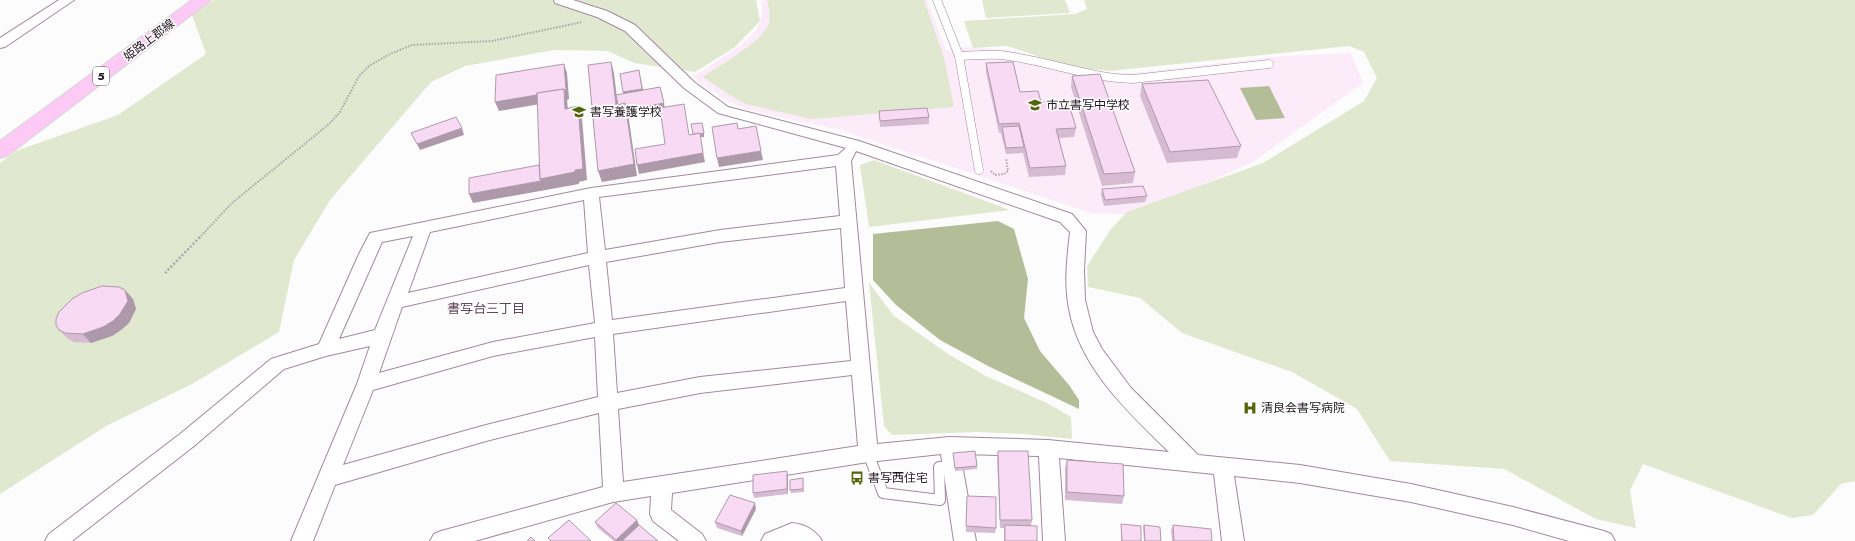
<svg xmlns="http://www.w3.org/2000/svg" width="1855" height="541" font-family="Jost,'Noto Sans JP',sans-serif">
<rect width="100%" height="100%" fill="#fcfcfc"/>
<polygon fill="#fcecf9" points="761,0 927,0 946,50 969,47 1009,50 1105,73 1135,73 1281,56 1351,53 1363,83 1253,162 1135,215 1091,213 840,130 750,110 727,101 693,77 741,45 757,29 762,15"/>
<g fill="#e0e8cf">
<polygon points="214,0 756,0 760,21 735,47 695,72 634,63 608,51 554,50 465,66 431,82 330,200 294,260 279,332 192,384 106,426 0,494 0,163 16,151 118,115 206,54 192,15"/>
<path d="M767 0H924L944 58 954 107 812 119 746 104 733 97 703 77C719 66 762 42 768 25 771 17 769 7 767 0Z"/>
<polygon points="982,0 1065,0 1070,13 986,18"/>
<polygon points="1084,0 1855,0 1855,481 1841,484 1813,515 1792,518 1643,464 1630,490 1636,528 1596,519 1504,469 1390,461 1357,409 1292,372 1182,333 1140,298 1088,287 1087,266 1111,229 1127,212 1263,163 1364,101 1377,78 1364,52 1349,46 1110,71 1071,67 1007,46 973,48 964,21 1075,14 1087,9"/>
<polygon points="874,160 1010,210 869,227 860,165"/>
<polygon points="869,283 894,316 948,354 986,376 1047,403 1071,417 1072,439 1024,434 976,432 892,435 884,426"/>
</g>
<g fill="#b3be99">
<polygon points="1269,86 1285,118 1256,120 1240,88"/>
<polygon points="998,221 1014,229 1028,279 1024,318 1040,351 1069,385 1079,400 1079,409 990,367 940,340 896,305 873,280 873,234"/>
</g>
<g fill="none" stroke-linecap="round" stroke-linejoin="round">
<g stroke="#a4879f" stroke-width="9">
<g id="lane-far1">
<polyline points="937,0 959,56 979,170"/>
<path d="M959 56C975 56 992 53 1008 56 1051 62 1090 78 1133 79L1269 64"/>
</g>
</g>
<g stroke="#a4879f" stroke-width="12">
<polyline id="lane" points="868,453 883,493 940,500 939,467 953,466"/>
</g>
<g stroke="#a4879f" stroke-width="2">
<g id="street">
<polygon points="59,0 74,0 5,47 0,48 0,38"/>
<path d="M554 0H573L607 11 635 25 694 82 728 107 859 141 1072 214 1086 231 1084 270 1085 300 1093 332 1102 349 1131 388 1198 455 1300 465 1411 484 1513 507 1604 531 1611 534 1615 541H1569L1513 525 1411 502 1300 483 1234 476 1244 541H1222L1214 474 1059 458 1065 541H1043L1039 456 960 454 976 541H954L941 454 868 462 672 493 671 510 702 534 706 541H679L653 521 650 514 651 496 613 502 475 541H430L434 534 441 531 603 487 599 413 486 441 335 485 313 541H291L357 384 370 346 326 356 284 369 194 446 72 541H45L49 534 180 434 271 359 319 344 359 254 370 233 591 188 838 155 846 148 718 113 684 88 625 31 597 17 555 3ZM856 151 1060 222 1070 232C1067 258 1064 284 1069 309 1080 368 1128 412 1169 452L1048 440 949 437 877 444 851 161ZM836 166 840 216 720 230 605 250 599 197ZM584 200 588 253 408 293 430 232ZM841 228 845 288 612 320 606 262 720 242ZM413 236 375 330 339 339 382 242ZM589 265 595 323 493 342 379 373 402 307ZM846 301 851 361 700 377 617 393 613 334ZM595 337 598 397 486 425 343 465 373 390 493 356ZM852 375 858 446 623 482 618 409 700 393Z"/>
<path d="M792 523C804 524 816 530 822 541H761L765 534Z"/>
</g>
</g>
<g stroke="#d7d5d7" stroke-width="2">
<polygon id="primary" points="192,0 211,0 7,156 0,158 0,141"/>
</g>
<g stroke="#aaa6a9" stroke-width="2" stroke-dasharray="1.5 1.5" stroke-linecap="butt">
<polyline points="991,171 995,175 1004,174 1008,171 1006,158"/>
<polyline points="199,238 232,203 329,124 340,112 359,76 369,66 390,54 412,45 492,41 582,22"/>
</g>
<polyline stroke="#aaa6a9" stroke-width="2.5" stroke-dasharray="2 2" stroke-linecap="butt" points="165,273 200,237"/>
<use href="#lane-far1" stroke="#fff" stroke-width="8"/>
<use href="#lane" stroke="#fff" stroke-width="10"/>
<use href="#street" fill="#fff" fill-rule="evenodd"/>
<use href="#primary" fill="#fdcaf6" fill-rule="evenodd"/>
</g>
<g fill="#d6bbd2">
<polygon points="986,63 1020,92 1041,102 1076,128 1074,137 1059,138 1066,166 1065,175 1029,177 1023,153 1006,154 1001,133 999,133 986,72"/>
<polygon points="1072,76 1135,172 1133,183 1102,186 1071,87"/>
<polygon points="1142,84 1241,146 1237,158 1167,163 1140,96"/>
<polygon points="879,111 929,117 929,124 880,127"/>
<polygon points="1102,189 1147,196 1145,202 1104,206 1101,195"/>
<polygon points="133,299 136,309 129,323 121,330 112,336 91,343 74,342 68,339 59,330"/>
<polygon points="998,451 1032,520 1031,526 1037,541 1004,541 1004,528 1000,528 997,459"/>
<polygon points="953,453 977,466 977,469 955,471"/>
<polygon points="1067,460 1124,496 1122,504 1065,500 1065,468"/>
<polygon points="788,477 788,494 754,498 753,493"/>
<polygon points="803,478 804,492 791,493 790,490"/>
<polygon points="967,496 996,528 995,533 966,532"/>
<polygon points="756,509 742,536 717,528 715,522"/>
<polygon points="595,522 639,525 658,541 614,541 598,528"/>
<polygon points="1121,524 1141,541 1121,541"/>
<polygon points="1144,525 1161,541 1144,541 1143,527"/>
<polygon points="1173,525 1212,541 1172,541 1171,530"/>
</g>
<g fill="#ae99ab">
<polygon points="611,62 614,73 619,116 616,105"/>
<polygon points="564,64 567,73 569,99 567,100 569,120 565,109 564,100 499,111 495,102"/>
<polygon points="639,70 644,95 625,99 623,92"/>
<polygon points="662,93 665,109 630,116 629,113 628,113 637,176 602,182 598,171 618,108"/>
<polygon points="578,106 582,118 587,180 579,182 579,184 473,203 469,194 540,179"/>
<polygon points="462,128 464,135 420,150 417,144"/>
<polygon points="704,133 704,137 700,137 705,162 639,174 637,165 693,135"/>
<polygon points="761,151 763,160 719,167 717,158"/>
<polygon points="125,290 133,299 136,309 129,323 121,330 112,336 91,343 83,334"/>
<polygon points="787,471 788,477 788,494 787,489"/>
<polygon points="755,503 756,509 742,536 741,531"/>
<polygon points="637,520 639,525 622,541 616,541 616,540"/>
</g>
<g fill="#f9daf4" stroke="#ae99ab">
<polygon points="611,62 616,105 625,103 634,164 598,171 588,65"/>
<polygon points="1013,62 1020,92 1038,91 1041,102 1068,101 1076,128 1056,129 1066,166 1030,168 1019,123 999,124 986,63"/>
<polygon points="564,64 566,90 564,91 564,89 537,93 537,95 495,102 496,75"/>
<polygon points="639,70 642,89 623,92 620,74"/>
<polygon points="1100,74 1135,172 1104,174 1072,76"/>
<polygon points="1208,80 1241,146 1170,152 1142,84"/>
<polygon points="660,87 664,103 628,110 628,106 626,107 625,103 618,105 616,95"/>
<polygon points="564,89 565,109 578,106 583,169 575,170 575,172 540,179 537,93"/>
<polygon points="684,104 689,135 700,133 703,153 637,165 635,149 665,144 660,108"/>
<polygon points="927,108 929,117 880,121 879,111"/>
<polygon points="456,117 462,128 417,144 411,133"/>
<polygon points="702,123 704,133 700,134 700,133 693,134 691,124"/>
<polygon points="737,123 738,129 756,126 761,151 717,158 712,127"/>
<polygon points="1019,126 1024,147 1006,148 1002,127"/>
<polygon points="539,165 540,179 541,181 469,194 469,178"/>
<polygon points="1143,186 1147,196 1105,200 1102,189"/>
<polygon points="102,286 119,287 125,290 128,301 120,314 113,321 103,327 83,334 65,333 59,330 56,325 56,319 59,312 72,299 82,293"/>
<polygon points="975,451 977,466 955,468 953,453"/>
<polygon points="998,451 1028,451 1032,520 1000,520"/>
<polygon points="1067,460 1123,464 1124,496 1067,492"/>
<polygon points="787,471 787,489 753,493 753,475"/>
<polygon points="803,478 803,489 790,490 790,480"/>
<polygon points="730,495 755,503 741,531 715,522"/>
<polygon points="967,496 996,497 996,528 966,526"/>
<polygon points="616,503 637,520 616,540 595,522"/>
<polygon points="569,520 591,541 551,541 548,538"/>
<polygon points="1121,524 1141,526 1141,541 1122,541"/>
<polygon points="639,525 658,541 622,541"/>
<polygon points="1005,525 1037,526 1037,541 1005,541"/>
<polygon points="1144,525 1160,527 1161,541 1145,541"/>
<polygon points="1173,525 1211,529 1212,541 1174,541"/>
<polygon points="531,537 535,541 527,541"/>
</g>
<defs>
<g id="school-bare" transform="scale(1.08)"><path d="M0-5L7-2L0 1L-7-2ZM-4 1L0 2.5L4 1V4Q0 6-4 4Z" fill="#54650c" stroke="#fff" stroke-width="2.5" paint-order="stroke"/></g>
<g id="hospital-bare" transform="scale(1.08)"><path d="M-5-5h3v3.5h4V-5h3V5h-3V1.5h-4V5h-3Z" fill="#54650c" stroke="#fff" stroke-width="2.5" paint-order="stroke"/></g>
<g id="bus-bare" transform="scale(1.08)"><path d="M-5-6H5V4H4V6H2V4H-2V6H-4V4H-5ZM-3.5-4V0h7V-4ZM-3.5 1.2v1.5H-2V1.2ZM2 1.2v1.5H3.5V1.2Z" fill="#54650c" stroke="#fff" stroke-width="2.5" paint-order="stroke"/></g>
</defs>
<g fill-rule="evenodd">
<use href="#school-bare" x="1035" y="105"/>
<use href="#school-bare" x="579" y="112"/>
<use href="#hospital-bare" x="1250" y="408"/>
<use href="#bus-bare" x="857" y="478"/>
</g>
<g text-anchor="middle" dominant-baseline="central" stroke-width="3" stroke-linejoin="round" paint-order="stroke">
<rect fill="#fff" stroke="#635b62" stroke-width="1" x="93" y="67" width="16" height="18" rx="3"/>
<g font-size="11" font-weight="bold" fill="#20151f">
<text x="101" y="76">5</text>
</g>
<g font-size="12" fill="#20151f" stroke="#fff">
<text transform="translate(149 40) rotate(-37)">姫路上郡線</text>
</g>
<g font-size="12" fill="#20151f" stroke="#fff" text-anchor="start">
<text x="1046" y="105">市立書写中学校</text>
<text x="590" y="112">書写養護学校</text>
<text x="1261" y="408">清良会書写病院</text>
<text x="868" y="478">書写西住宅</text>
</g>
<g font-size="13" fill="#61475d" stroke="#fff">
<text x="486" y="308">書写台三丁目</text>
</g>
</g>
</svg>
